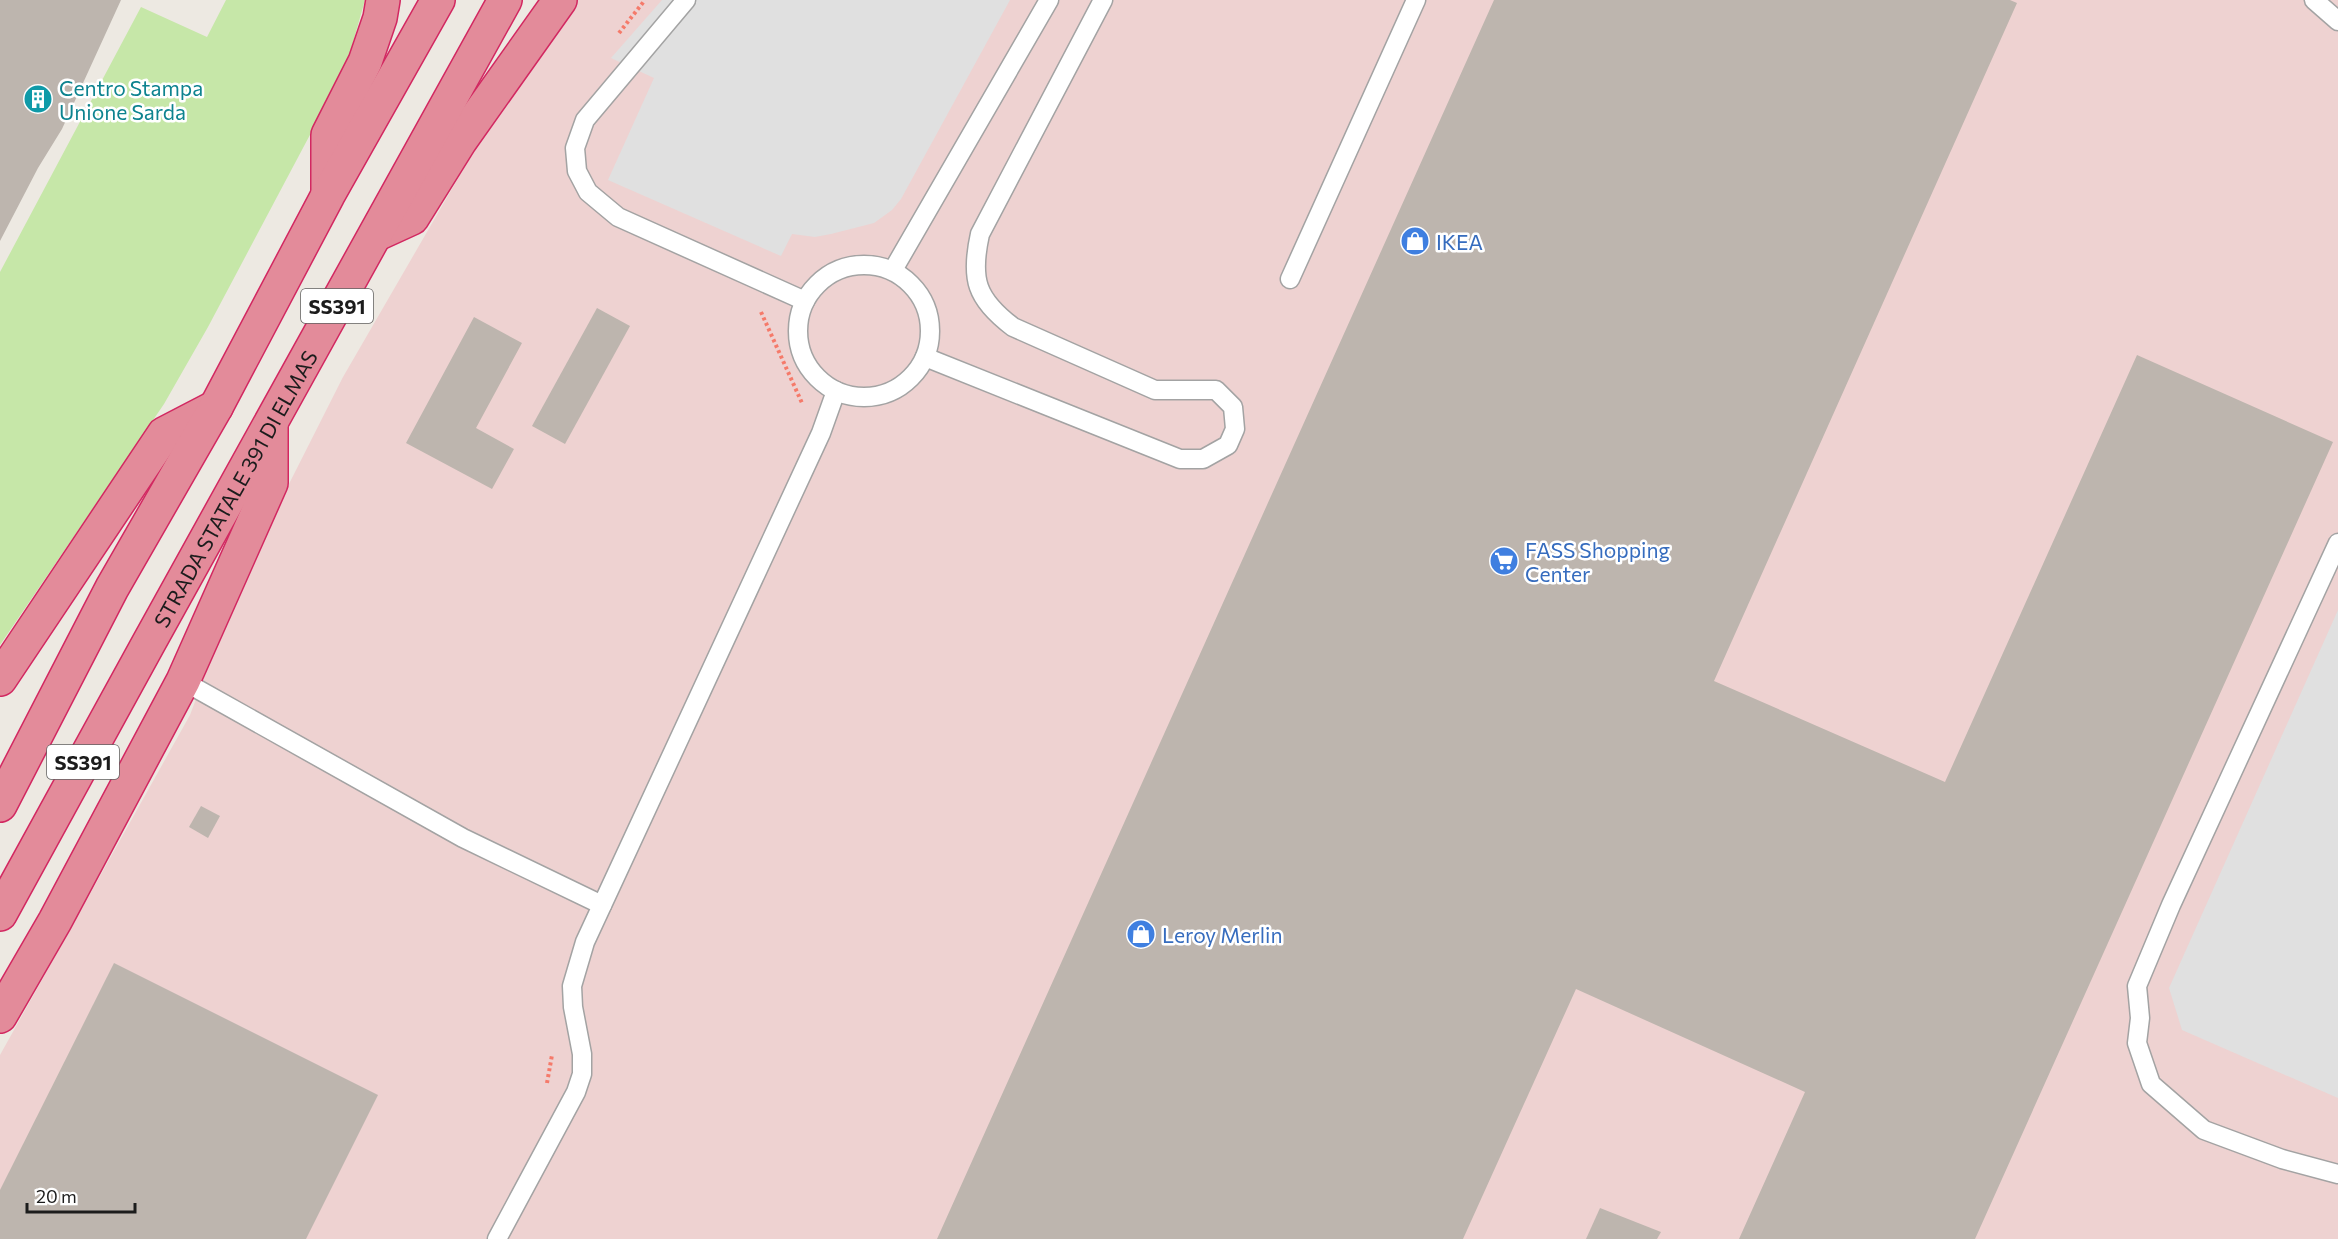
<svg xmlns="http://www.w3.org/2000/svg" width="2338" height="1239" font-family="Commissioner,sans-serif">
<rect width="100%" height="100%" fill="#ede9e2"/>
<polygon fill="#eed2d1" points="571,0 2338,0 2338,1239 0,1239 0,1055 190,715 241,579 343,377 482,137"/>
<polygon fill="#c6e7a8" points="226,0 365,0 346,67 208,327 164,404 0,645 0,272 141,7 207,37"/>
<g fill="#e0e0e0">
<polygon points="662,0 1010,0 901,199 892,210 874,223 831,234 815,237 792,234 781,256 608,180 654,78 611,58"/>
<polygon points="2338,610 2338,1098 2182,1030 2169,988"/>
</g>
<g fill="#bdb5ae">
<polygon points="0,0 121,0 62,129 38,168 0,241"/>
<polygon points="1494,0 2010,0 2017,3 1714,681 1945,782 2137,355 2333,442 1975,1239 1739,1239 1805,1092 1576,989 1463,1239 937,1239"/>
<polygon points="597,308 630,326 565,444 532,426"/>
<polygon points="474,317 522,343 476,428 514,449 492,489 406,443"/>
<polygon points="201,806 220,816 208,838 189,827"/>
<polygon points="114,963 378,1095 306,1239 0,1239 0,1190"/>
<polygon points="1600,1208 1661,1232 1657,1239 1586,1239"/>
</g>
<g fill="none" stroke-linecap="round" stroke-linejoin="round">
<g stroke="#a3a3a3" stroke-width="21">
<g id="lane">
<polyline points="686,0 585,120 575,148 577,171 588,192 618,217 805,301"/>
<polyline points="2314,0 2338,21"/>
<circle cx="864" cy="331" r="66"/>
<polyline points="893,270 1049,0"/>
<polyline points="1290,279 1416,0"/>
<path d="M925 357 1180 459H1203L1228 445 1235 429 1233 407 1216 390H1155L1013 327C976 299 970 279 980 234L1103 0"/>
<polyline points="2338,543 2171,905 2137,986 2140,1018 2137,1043 2151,1084 2204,1130 2282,1159 2338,1174"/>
<polyline points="183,681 463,838 602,905"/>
<polyline points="497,1239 576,1092 582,1074 582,1054 573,1007 572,986 585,942 821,433 836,391"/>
</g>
</g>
<g stroke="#d22861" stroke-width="36">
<g id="highway">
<polyline points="328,193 328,135 365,62 380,18 383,0"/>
<polyline points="377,234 412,218 460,141 560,0"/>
<polyline points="0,679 164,434 216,407"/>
<polyline points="0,805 112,588 216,407 328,195 438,0"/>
<path id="s1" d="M0 914C166 608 338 305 505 0"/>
<polyline points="0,1016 55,921 183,681 271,483 271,426"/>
</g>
</g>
<g stroke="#f57a6a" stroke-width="4" stroke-dasharray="3 3" stroke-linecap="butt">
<polyline points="619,33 645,0"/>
<polyline points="761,312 802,403"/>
<polyline points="547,1083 552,1055"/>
</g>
<use href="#lane" stroke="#fff" stroke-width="18"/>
<use href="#highway" stroke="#e38b9a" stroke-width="33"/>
</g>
<defs>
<g id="building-disc" transform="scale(1.5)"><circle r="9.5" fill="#0f9aa8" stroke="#fff"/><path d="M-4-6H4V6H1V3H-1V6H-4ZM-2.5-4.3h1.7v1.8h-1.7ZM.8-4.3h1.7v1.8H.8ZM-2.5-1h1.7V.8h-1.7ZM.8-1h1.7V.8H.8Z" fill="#fff"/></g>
<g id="shop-disc" transform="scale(1.5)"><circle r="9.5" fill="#3f7fe0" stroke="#fff"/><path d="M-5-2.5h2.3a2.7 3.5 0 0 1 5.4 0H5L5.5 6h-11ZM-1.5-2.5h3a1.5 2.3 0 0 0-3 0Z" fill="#fff"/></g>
<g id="supermarket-disc" transform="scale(1.5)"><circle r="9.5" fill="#3f7fe0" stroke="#fff"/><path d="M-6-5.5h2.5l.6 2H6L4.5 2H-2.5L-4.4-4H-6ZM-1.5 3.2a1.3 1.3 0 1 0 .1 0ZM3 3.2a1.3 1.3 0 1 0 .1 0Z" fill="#fff"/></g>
</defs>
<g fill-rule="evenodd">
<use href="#building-disc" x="38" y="99"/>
<use href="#shop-disc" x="1415" y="241"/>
<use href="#supermarket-disc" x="1504" y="561"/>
<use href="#shop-disc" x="1141" y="934"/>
</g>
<g text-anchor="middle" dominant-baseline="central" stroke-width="5" stroke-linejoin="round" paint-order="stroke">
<g fill="#fff" stroke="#606060" stroke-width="1.5">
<rect x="301" y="289" width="72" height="34" rx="4.5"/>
<rect x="47" y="745" width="72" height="34" rx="4.5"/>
</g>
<g font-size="20" font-weight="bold" fill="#1c1c1c">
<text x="337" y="306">SS391</text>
<text x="83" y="762">SS391</text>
</g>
<g font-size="21" fill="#0d838f" stroke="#fff" text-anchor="start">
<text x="59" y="87">Centro Stampa<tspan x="59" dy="24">Unione Sarda</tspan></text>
</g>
<g font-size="21" fill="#366cbe" stroke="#fff" text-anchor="start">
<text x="1436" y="241">IKEA</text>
<text x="1525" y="549">FASS Shopping<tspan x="1525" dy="24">Center</tspan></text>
<text x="1162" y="934">Leroy Merlin</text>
</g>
<g font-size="21" fill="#1c1c1c" stroke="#fff">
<text stroke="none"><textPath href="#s1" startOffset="486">STRADA STATALE 391 DI ELMAS</textPath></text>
</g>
</g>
<path d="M27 1203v9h108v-9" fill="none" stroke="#1c1c1c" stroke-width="3"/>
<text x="36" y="1203" font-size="18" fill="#1c1c1c" stroke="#ffffff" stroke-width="4.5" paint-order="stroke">20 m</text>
</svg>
